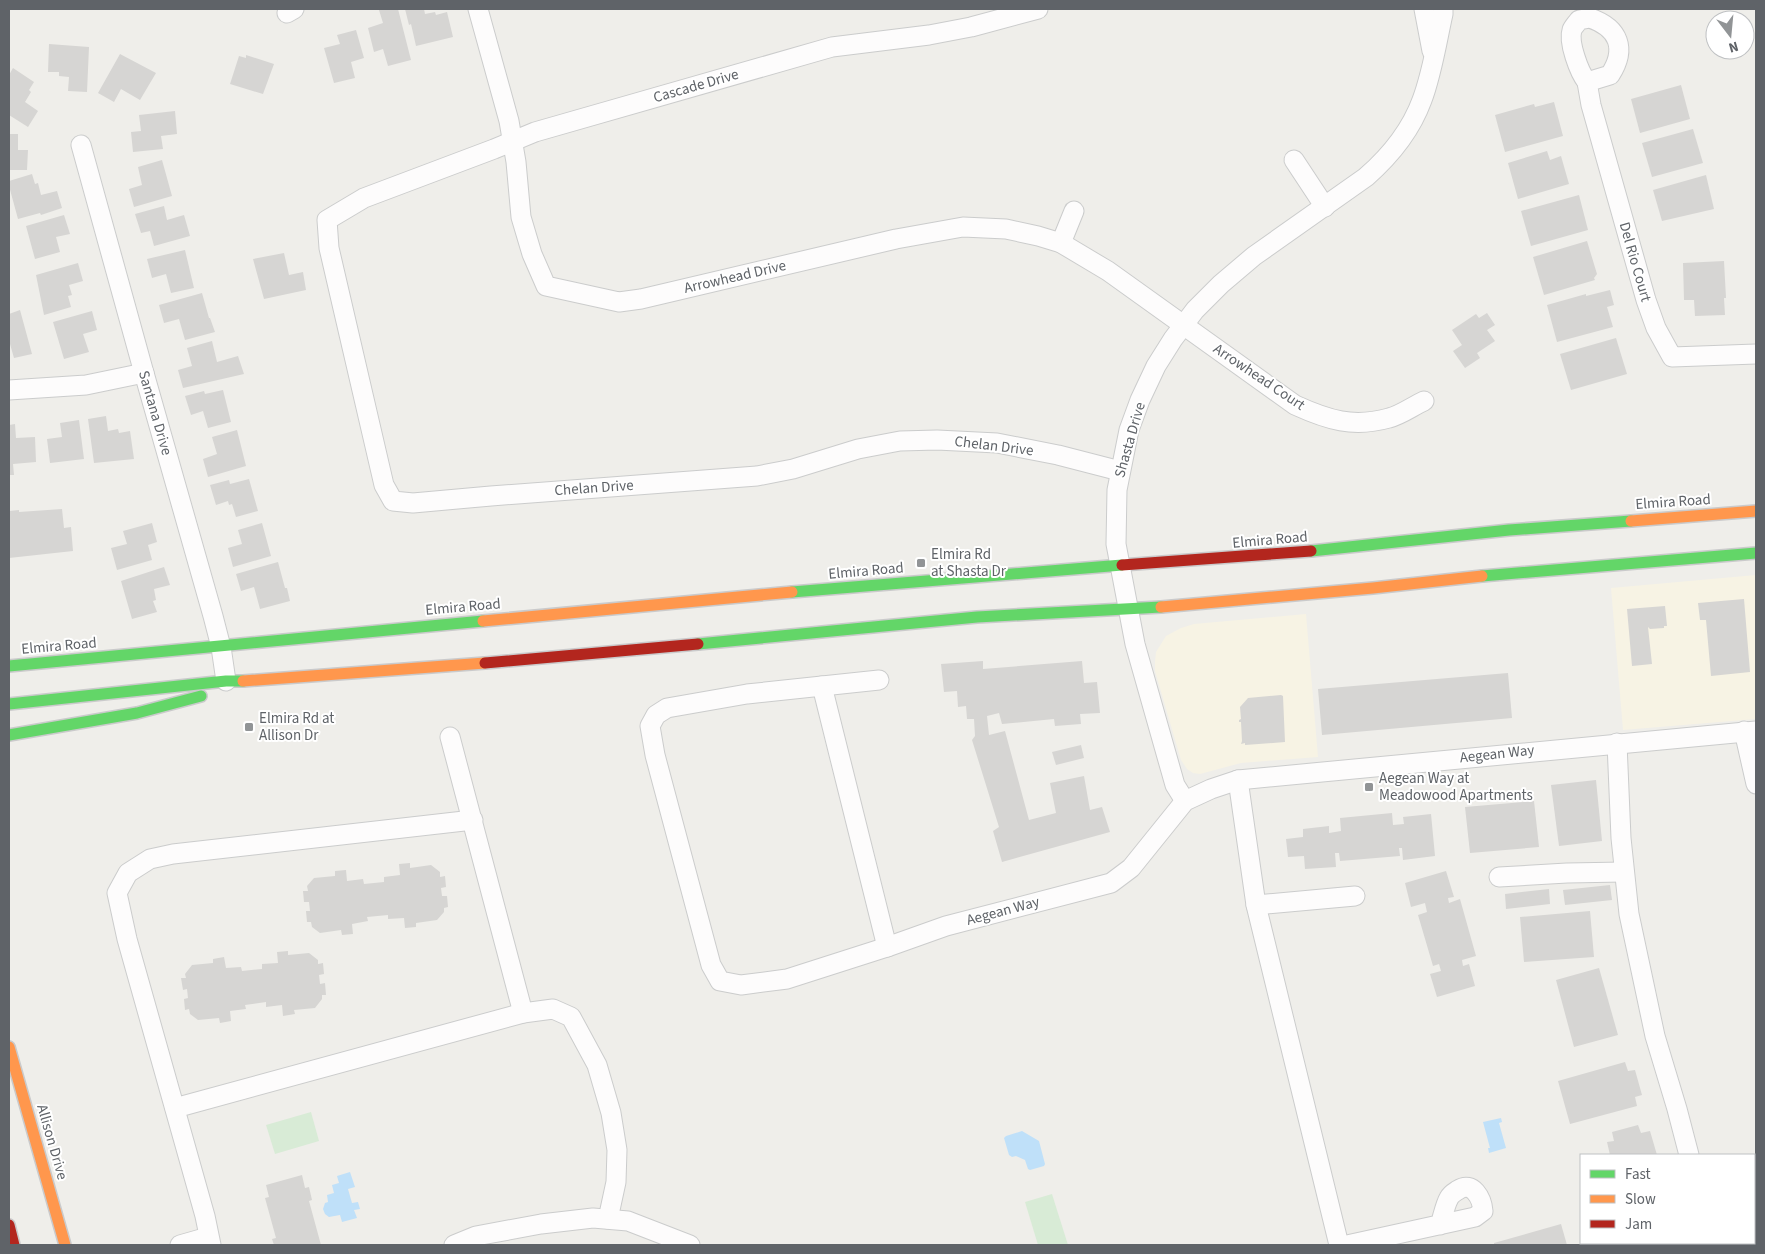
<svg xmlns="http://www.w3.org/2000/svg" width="1765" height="1254" font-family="'Source Sans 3',sans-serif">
<rect width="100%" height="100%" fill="#efeeea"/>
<g fill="#f7f3e4">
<polygon points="1756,575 1756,719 1623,730 1611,588"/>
<polygon points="1306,614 1318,757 1241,763 1200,774 1193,773 1187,769 1181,760 1155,671 1155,662 1156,652 1166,636 1181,628 1194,624"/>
</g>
<g fill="#d8ebd6">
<polygon points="311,1112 319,1141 275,1154 266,1125"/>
<polygon points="1052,1194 1068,1245 1038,1245 1025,1202"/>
</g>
<g fill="#bfe0f9">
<polygon points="1501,1118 1502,1122 1499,1123 1506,1148 1489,1153 1488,1148 1490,1148 1483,1122"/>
<polygon points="1022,1131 1039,1141 1045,1164 1044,1166 1030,1170 1028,1169 1025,1160 1016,1156 1012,1157 1009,1155 1004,1138 1006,1136"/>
<polygon points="350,1172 355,1187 348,1189 352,1203 358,1202 360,1209 354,1210 357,1218 342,1222 340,1215 329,1217 325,1214 323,1209 325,1203 328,1202 327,1195 334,1193 332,1185 339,1183 337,1176"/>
</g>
<g fill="#d6d5d3">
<polygon points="383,9 398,9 411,60 388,66 383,49 374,52 368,28 383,23 379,10"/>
<polygon points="405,9 424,9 425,14 435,12 436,15 447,12 453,37 416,46 411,24 409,25"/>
<polygon points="356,30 364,58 351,62 355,78 334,83 324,48 340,44 337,35"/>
<polygon points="49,44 89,47 87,92 68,91 69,77 59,76 59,72 48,72"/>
<polygon points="120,54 156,73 140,100 121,89 114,102 98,93"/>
<polygon points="246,55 274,64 263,94 230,84 239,56 246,58"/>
<polygon points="13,68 34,82 29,90 31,92 25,102 38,111 28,127 9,115 10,113 9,112 9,75"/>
<polygon points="1681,85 1690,119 1640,133 1631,99"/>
<polygon points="1554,102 1563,136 1505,152 1495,115 1534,104 1535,107"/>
<polygon points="175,111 177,134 161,136 163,149 133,152 131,132 141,131 139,115"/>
<polygon points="1693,129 1703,163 1652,177 1642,143"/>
<polygon points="9,134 18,134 18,150 28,150 27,170 9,170"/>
<polygon points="1547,151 1550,160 1561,156 1569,184 1518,199 1508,163"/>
<polygon points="162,160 172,196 134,207 129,189 142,185 138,167"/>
<polygon points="32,174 35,184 38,183 41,195 57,191 62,208 41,215 40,213 18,219 9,186 9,181"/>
<polygon points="1706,175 1714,209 1662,221 1653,190"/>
<polygon points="1579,195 1588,230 1531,246 1521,211"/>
<polygon points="164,206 167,220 184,215 190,236 154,246 150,231 141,233 135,214"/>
<polygon points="64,215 70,234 56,237 60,252 35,259 26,226"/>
<polygon points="1587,241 1597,274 1594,278 1595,280 1544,295 1533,257"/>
<polygon points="185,250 194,288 171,293 166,274 152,278 147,259"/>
<polygon points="284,253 289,275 303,272 306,290 264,299 253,259"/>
<polygon points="1724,261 1726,298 1724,298 1725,315 1695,316 1694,300 1684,300 1683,263"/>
<polygon points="78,263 83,281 69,285 72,295 68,296 71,307 44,315 36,275"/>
<polygon points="1610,290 1614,305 1607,307 1613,327 1557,342 1547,305 1586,294 1586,296"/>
<polygon points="202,293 209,318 210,318 215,332 185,340 179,319 164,323 159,305"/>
<polygon points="20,310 32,354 14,358 10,344 9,345 9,314"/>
<polygon points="92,311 97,330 83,334 89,352 64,359 53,322"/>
<polygon points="1487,313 1495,325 1487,330 1495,341 1477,353 1480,358 1465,368 1453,351 1462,345 1452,330 1476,314 1479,318"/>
<polygon points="1616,338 1627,374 1571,390 1560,354"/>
<polygon points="212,341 217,362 238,356 244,374 183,388 178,370 192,366 187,348"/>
<polygon points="223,390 231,422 208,428 203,411 191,415 185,396 204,391 205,394"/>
<polygon points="106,416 108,431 118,429 119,433 130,431 134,459 94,463 88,419"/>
<polygon points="79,420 84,459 50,463 47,439 62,437 60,423"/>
<polygon points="15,424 16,438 35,437 36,462 13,464 14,475 9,475 9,425"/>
<polygon points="237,430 246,466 208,477 203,459 217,454 212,437"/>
<polygon points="249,479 258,511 236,517 232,504 229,505 228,501 216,505 210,485 229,480 230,484"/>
<polygon points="62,509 64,528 71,527 73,551 9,558 9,511 19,510 19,512"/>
<polygon points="152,523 157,542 148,545 152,560 117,570 111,548 127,544 123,531"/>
<polygon points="262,523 271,556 233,567 228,548 242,544 238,530"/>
<polygon points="278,562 285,588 287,588 290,601 260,609 254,587 241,591 236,574"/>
<polygon points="164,567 170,585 154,589 156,600 153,601 157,612 132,619 121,581"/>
<polygon points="1744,599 1750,672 1711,676 1706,620 1700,620 1698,603"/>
<polygon points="1665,606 1667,626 1664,626 1664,628 1650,629 1648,627 1652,664 1632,666 1627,609"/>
<polygon points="983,661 983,669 1082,661 1084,683 1097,682 1100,713 1080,714 1081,724 1055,726 1054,719 1002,724 999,713 987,716 989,735 1005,731 1029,820 1056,813 1050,783 1084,776 1090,810 1102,807 1110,832 1002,862 993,831 999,827 972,740 975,736 974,719 967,719 966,706 958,707 957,691 944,692 941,664"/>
<polygon points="1508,673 1512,718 1322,735 1318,689"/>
<polygon points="1281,695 1283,696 1285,742 1245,745 1245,743 1241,744 1242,741 1241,722 1239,722 1239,720 1241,719 1240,707 1248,698"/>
<polygon points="1081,745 1084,758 1056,765 1052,752"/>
<polygon points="1596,780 1602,841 1559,846 1551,785"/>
<polygon points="1534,801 1539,847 1470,853 1465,807"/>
<polygon points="1392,813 1393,825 1404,824 1403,817 1431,814 1435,856 1403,860 1402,848 1399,848 1400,856 1340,861 1339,853 1335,853 1336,867 1305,869 1304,856 1288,857 1286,839 1303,837 1303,829 1329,826 1329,833 1341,831 1340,818"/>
<polygon points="410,863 410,868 431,865 440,872 440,877 445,876 446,887 441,888 442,896 447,896 448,907 444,908 444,912 437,920 416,923 416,927 405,928 404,918 388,919 388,915 367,917 368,921 352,924 353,934 342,935 341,930 320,933 312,927 311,922 307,922 306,911 310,911 309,902 304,902 303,891 308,891 307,886 314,878 335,876 335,871 346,870 347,881 363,879 364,884 384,882 384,877 400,875 399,864"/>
<polygon points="1446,871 1454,897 1448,898 1449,903 1460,899 1476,956 1462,960 1463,966 1469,964 1475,986 1437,997 1430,974 1441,971 1439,964 1433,966 1418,915 1427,912 1425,903 1411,907 1405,883"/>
<polygon points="1610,885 1612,900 1565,905 1563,890"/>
<polygon points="1549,889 1550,904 1506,909 1505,894"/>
<polygon points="1590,911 1594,957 1524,962 1520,917"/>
<polygon points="288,951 288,955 309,953 318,960 318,964 323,963 324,974 319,975 320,984 325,983 326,995 322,995 322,999 315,1008 294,1010 295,1014 283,1016 282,1005 266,1007 266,1002 245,1005 246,1009 230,1011 231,1021 220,1023 219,1018 198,1020 190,1014 189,1009 185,1010 184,999 188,998 187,989 183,990 181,978 186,978 185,974 192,965 213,963 213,959 224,957 226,968 241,967 242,971 262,969 262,964 278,963 277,952"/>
<polygon points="1599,968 1618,1035 1574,1047 1556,980"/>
<polygon points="1625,1062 1628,1071 1635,1070 1642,1095 1635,1097 1637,1106 1570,1124 1558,1081"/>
<polygon points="1638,1125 1641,1133 1650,1131 1657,1155 1610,1155 1607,1142 1614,1141 1612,1132"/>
<polygon points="302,1175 305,1188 309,1187 312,1200 309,1201 321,1245 274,1245 272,1239 276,1238 265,1198 269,1197 266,1185"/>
<polygon points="1561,1224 1567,1245 1494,1245 1494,1243"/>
</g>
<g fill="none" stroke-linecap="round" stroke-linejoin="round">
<g stroke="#cbcccc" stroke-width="21">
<g id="street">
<path d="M478 9 509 121 516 162 521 217 532 254 546 286 619 302 641 299 896 239 963 227 1006 229 1038 236 1061 243 1108 271 1295 405C1328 420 1353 428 1389 418 1401 415 1413 406 1424 401"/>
<polyline points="1038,9 971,27 929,35 832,47 535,132 494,149 364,198 327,220 329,248 384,485 393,501 413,503 491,496 757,476 793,469 858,449 900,441 937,440 997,443 1058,455 1120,471"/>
<polyline points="1424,9 1432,51"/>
<polyline points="287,13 294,9"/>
<path d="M1590 18C1619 28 1627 49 1610 75L1587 82C1579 72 1568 42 1572 30 1573 27 1577 23 1579 20Z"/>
<polyline points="1587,82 1591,105 1646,300 1656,328 1672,357 1756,354"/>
<polyline points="81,145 144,373 213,616 221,647 226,681"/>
<polyline points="1294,160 1325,207"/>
<polyline points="1061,243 1074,211"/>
<polyline points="9,390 86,385 144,373"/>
<polyline points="879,680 747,694 667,708 656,715 650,726 655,755 711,965 720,981 741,985 787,979 887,947 946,926 1111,883 1131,868 1185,801 1211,789 1238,780 1756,731"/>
<polyline points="822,686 887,947"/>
<polyline points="1744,731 1756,784"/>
<polyline points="450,737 523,1013"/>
<polyline points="1617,743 1621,838 1629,914 1655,1036 1677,1109 1689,1155"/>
<polyline points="1238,780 1256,905 1339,1245"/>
<path d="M1185 801 1175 785 1135 644 1116 544 1117 490 1129 430 1140 400 1156 366 1173 339 1195 310 1221 284 1254 256 1366 177C1390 156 1411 130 1422 100 1432 74 1437 41 1443 14V9"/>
<polyline points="1499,877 1567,873 1624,872"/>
<polyline points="1256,905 1355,896"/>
<polyline points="175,1108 523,1013 553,1009 571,1017 597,1065 611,1113 617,1150 616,1182 608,1219"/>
<polyline points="1708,1243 1709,1245"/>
<polyline points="180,1245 208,1237"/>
<polyline points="211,1245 205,1216 127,939 117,893 128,873 150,859 173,854 473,820"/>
<polyline points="454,1245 476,1236 541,1224 593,1218 628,1221 690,1245"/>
<path d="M1347 1245 1475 1217 1483 1211C1482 1199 1473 1180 1458 1190 1455 1192 1451 1194 1449 1198 1445 1205 1443 1216 1440 1225"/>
<polyline points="1618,1245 1625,1243"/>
</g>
</g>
<g stroke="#cacacb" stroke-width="14">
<g id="fast">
<polyline points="1311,551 1509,530 1631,521"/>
<polyline points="1482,576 1756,553"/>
<polyline points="792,592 1122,565"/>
<polyline points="698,644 977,617 1161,607"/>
<polyline points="9,666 483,621"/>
<polyline points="9,704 226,681 243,681"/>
<polyline points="9,735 137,713 201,696"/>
</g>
</g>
<g stroke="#cacacb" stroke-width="14">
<g id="slow">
<polyline points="1631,521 1756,511"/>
<polyline points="1161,607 1373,588 1482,576"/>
<polyline points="483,621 792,592"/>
<polyline points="243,681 485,663"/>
<polyline points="9,1047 65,1245"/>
</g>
</g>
<g stroke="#cacacb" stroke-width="14">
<g id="jam">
<polyline points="1122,565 1311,551"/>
<polyline points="485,663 698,644"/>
<polyline points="9,1225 14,1245"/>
</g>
</g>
<use href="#street" stroke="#fdfcfc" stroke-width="19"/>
<use href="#fast" stroke="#63d668" stroke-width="11"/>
<use href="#slow" stroke="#ff974d" stroke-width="11"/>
<use href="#jam" stroke="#b3261e" stroke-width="11"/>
</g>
<g fill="#919496" stroke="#fff" stroke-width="2">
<rect x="916" y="558" width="10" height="10" rx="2.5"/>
<rect x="244" y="722" width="10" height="10" rx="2.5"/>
<rect x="1364" y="782" width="10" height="10" rx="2.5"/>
</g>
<g text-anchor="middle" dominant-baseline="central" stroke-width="4" stroke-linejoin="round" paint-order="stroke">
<g font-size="15" fill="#5f6368" stroke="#fff">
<text transform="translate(696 86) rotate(-16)">Cascade Drive</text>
<text transform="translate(1635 262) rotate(74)">Del Rio Court</text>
<text transform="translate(735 277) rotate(-13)">Arrowhead Drive</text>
<text transform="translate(1259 377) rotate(34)">Arrowhead Court</text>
<text transform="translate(155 413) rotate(74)">Santana Drive</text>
<text transform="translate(1130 440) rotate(-74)">Shasta Drive</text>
<text transform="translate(994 446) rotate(7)">Chelan Drive</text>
<text transform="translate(594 488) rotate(-4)">Chelan Drive</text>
<text transform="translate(1673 502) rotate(-4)">Elmira Road</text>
<text transform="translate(1270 540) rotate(-5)">Elmira Road</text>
<text transform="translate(866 571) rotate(-5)">Elmira Road</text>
<text transform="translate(463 607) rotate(-5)">Elmira Road</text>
<text transform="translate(59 646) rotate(-5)">Elmira Road</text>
<text transform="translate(1497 754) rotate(-6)">Aegean Way</text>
<text transform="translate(1003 911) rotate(-15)">Aegean Way</text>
<text transform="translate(52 1142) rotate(74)">Allison Drive</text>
</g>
<g font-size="15" fill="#5f6368" stroke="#fff" text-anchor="start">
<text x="931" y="554">Elmira Rd<tspan x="931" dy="17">at Shasta Dr</tspan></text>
<text x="259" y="718">Elmira Rd at<tspan x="259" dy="17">Allison Dr</tspan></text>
<text x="1379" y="778">Aegean Way at<tspan x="1379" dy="17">Meadowood Apartments</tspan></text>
</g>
</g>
<rect width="1765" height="1254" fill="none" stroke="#5f6368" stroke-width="20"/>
<rect x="1580" y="1154" width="175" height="90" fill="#ffffff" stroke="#bfc1c3"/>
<rect x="1590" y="1170" width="25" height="8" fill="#63d668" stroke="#bfc1c3"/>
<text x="1625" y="1179" font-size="15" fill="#5f6368">Fast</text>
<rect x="1590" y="1195" width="25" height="8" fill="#ff974d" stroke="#bfc1c3"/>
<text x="1625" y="1204" font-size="15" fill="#5f6368">Slow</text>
<rect x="1590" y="1220" width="25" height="8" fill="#b3261e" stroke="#bfc1c3"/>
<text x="1625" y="1229" font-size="15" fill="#5f6368">Jam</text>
<g transform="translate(1730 35) rotate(164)"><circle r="24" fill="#ffffff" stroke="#bfc1c3"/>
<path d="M0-4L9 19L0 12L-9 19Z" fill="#919496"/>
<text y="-8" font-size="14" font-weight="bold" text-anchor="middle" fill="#5f6368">N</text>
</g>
</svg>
